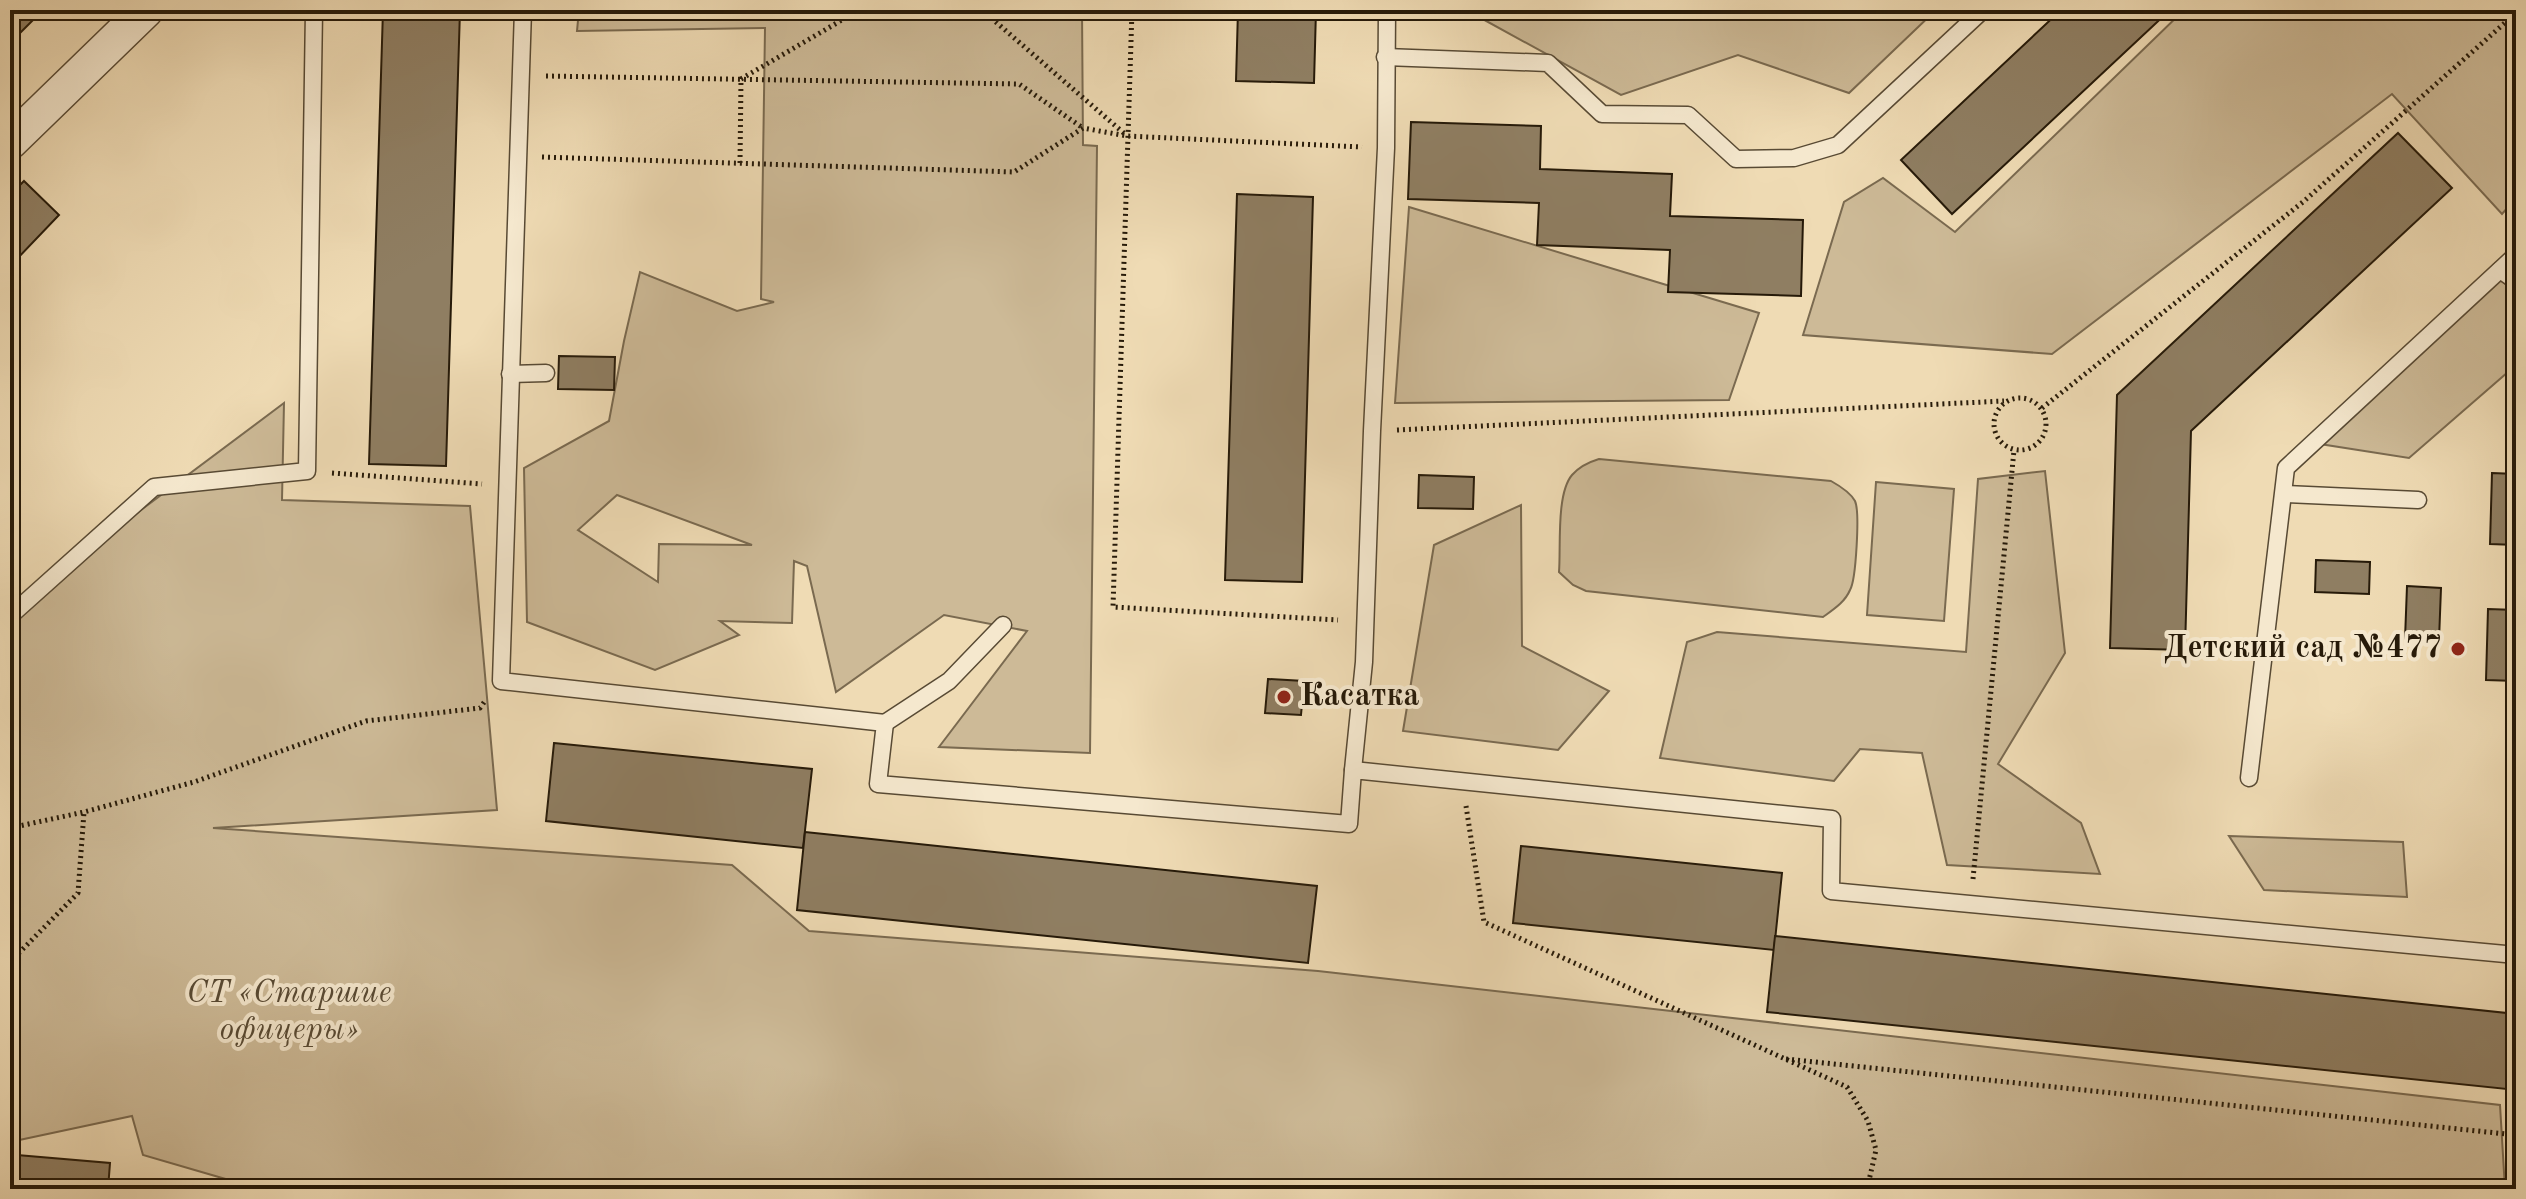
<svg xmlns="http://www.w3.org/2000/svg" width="2526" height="1199" font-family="'Old Standard TT',serif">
<rect width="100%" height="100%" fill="#efdbb4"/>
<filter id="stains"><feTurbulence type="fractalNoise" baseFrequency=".0025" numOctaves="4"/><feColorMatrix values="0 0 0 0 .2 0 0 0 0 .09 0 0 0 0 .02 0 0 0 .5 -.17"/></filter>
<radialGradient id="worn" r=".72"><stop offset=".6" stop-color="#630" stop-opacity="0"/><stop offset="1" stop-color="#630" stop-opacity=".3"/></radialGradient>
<g fill="#cdba97" stroke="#7a6a50" stroke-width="2" fill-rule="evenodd">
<path d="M579 10H1082L1083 145 1097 146 1090 753 939 747 1027 631 944 615 836 692 807 566 794 561 792 623 720 621 739 635 655 670 527 622 524 468 609 421 624 341 640 272 737 311 774 302 761 299 765 28 577 31ZM617 495 752 545 659 544 658 582 578 530Z"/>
<polygon points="1478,10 1936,10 1849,93 1738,55 1621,95 1479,17"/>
<polygon points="2184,10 2509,10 2516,17 2516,198 2502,214 2392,94 2052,354 1803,335 1844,202 1883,178 1955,232"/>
<polygon points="1409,207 1759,313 1729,400 1395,403"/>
<polygon points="2499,279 2516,292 2516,365 2409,458 2320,444"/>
<polygon points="284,403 282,500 470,506 497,810 213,828 732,865 809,931 1318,971 2500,1105 2505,1189 367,1189 356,1186 355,1189 260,1189 143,1155 132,1116 10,1142 10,608"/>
<path d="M1599 459 1831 481C1840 486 1850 492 1855 501 1860 512 1856 580 1850 590 1845 602 1834 609 1823 617L1586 591 1573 585 1559 572C1561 547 1556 494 1572 475 1579 467 1589 462 1599 459Z"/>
<polygon points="2045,471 2065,653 1998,764 2081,823 2100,874 1947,865 1922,753 1860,749 1834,781 1660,758 1687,642 1717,632 1966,652 1978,479"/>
<polygon points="1876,482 1954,489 1944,621 1867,615"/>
<polygon points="1521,505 1522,646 1609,691 1558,750 1403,731 1434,545"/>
<polygon points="2229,836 2403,842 2407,897 2264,890"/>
</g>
<g fill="#8f7e62" stroke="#261a09" stroke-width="2">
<polygon points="10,10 43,10 10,43"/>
<polygon points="383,10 460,10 446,466 369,464"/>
<polygon points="1238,10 1316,10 1314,83 1236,81"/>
<polygon points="2061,10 2170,10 1952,214 1901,160"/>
<polygon points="1411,122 1541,126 1540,169 1672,174 1670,216 1803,220 1801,296 1668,292 1670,250 1537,245 1539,203 1408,199"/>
<polygon points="2398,133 2452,188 2191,431 2185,650 2110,648 2117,395"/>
<polygon points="24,181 59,215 15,261 10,256 10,195"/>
<polygon points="1237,194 1313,197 1302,582 1225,580"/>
<polygon points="559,356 615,357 614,390 558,389"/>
<polygon points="2492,473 2516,474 2516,545 2490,544"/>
<polygon points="1419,475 1474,477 1473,509 1418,508"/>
<polygon points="2316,560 2370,562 2369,594 2315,592"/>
<polygon points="2512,561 2516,561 2516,602 2511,601"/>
<polygon points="2407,586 2441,588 2439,640 2405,639"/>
<polygon points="2488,609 2516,610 2516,681 2486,680"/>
<polygon points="1268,679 1304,681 1301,715 1265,713"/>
<polygon points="554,743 812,769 803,848 546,821"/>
<polygon points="805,832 1317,886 1308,963 797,910"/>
<polygon points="1521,846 1782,873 1774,950 1513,923"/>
<polygon points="1775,936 2516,1014 2516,1090 1767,1012"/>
<polygon points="17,1155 110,1163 108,1189 14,1189"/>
</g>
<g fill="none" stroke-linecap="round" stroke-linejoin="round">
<g stroke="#584a34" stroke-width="19">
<g id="service">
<polyline points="523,10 501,681 885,723 878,784 1349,824 1353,770 1832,819 1831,891 2516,955"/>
<polyline points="1385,57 1548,63 1602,114 1688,115 1736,159 1794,158 1838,145 1983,10"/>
<polyline points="2500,270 2516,281"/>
<polyline points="510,374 546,373"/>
<polyline points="2284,494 2418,500"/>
<polyline points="10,616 154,487 307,471 314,10"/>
<polyline points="885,723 949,681 1003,625"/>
<polyline points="1353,770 1364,662 1372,431 1386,148 1387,10"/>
<polyline points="2249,778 2286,468 2516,255"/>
</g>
</g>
<g stroke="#584a34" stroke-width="37">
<polyline id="minor" points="10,142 146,10"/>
</g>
<g stroke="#261a09" stroke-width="5" stroke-dasharray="2 4" stroke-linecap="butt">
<polyline points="982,10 1126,135"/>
<polyline points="1132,10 1113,607 1338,620"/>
<polyline points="546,76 1019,84 1083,128"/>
<polyline points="542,157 1014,172 1083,128 1127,136 1362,147"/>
<polyline points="740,163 741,79 859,10"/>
<circle cx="2020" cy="424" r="26"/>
<polyline points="2042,408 2303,202 2516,13"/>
<polyline points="1397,430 2004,401"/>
<polyline points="332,473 482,484"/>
<polyline points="1466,806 1484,922 1847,1087 1868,1121 1876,1150 1867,1189"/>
<polyline points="10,828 84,812 194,782 366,721 480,708 485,701"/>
<polyline points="1973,879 2014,450"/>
<polyline points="10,962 78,893 84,812"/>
<polyline points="1786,1059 2516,1135"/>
</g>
<use href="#service" stroke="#f5e8ce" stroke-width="16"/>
<use href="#minor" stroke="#f5e8ce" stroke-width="34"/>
</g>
<g fill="#8f2418" stroke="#f5e8ce" stroke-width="3">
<circle cx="2458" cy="649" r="8"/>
<circle cx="1284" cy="697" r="8"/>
</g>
<g text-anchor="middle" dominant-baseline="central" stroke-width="8" stroke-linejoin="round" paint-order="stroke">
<g font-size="32" font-weight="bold" fill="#261a09" stroke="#f5e8ce" text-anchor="end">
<text x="2442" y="649">Детский сад №477</text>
<text x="1300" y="697" text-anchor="start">Касатка</text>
</g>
<g font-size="32" font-style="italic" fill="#584a34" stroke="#f5e8ce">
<text x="289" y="994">СТ «Старшие<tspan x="289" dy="37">офицеры»</tspan></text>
</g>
</g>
<rect width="2526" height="1199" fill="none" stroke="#efdbb4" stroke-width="40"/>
<rect x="12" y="12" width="2502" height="1175" fill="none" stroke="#261a09" stroke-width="4"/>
<rect x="20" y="20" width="2486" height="1159" fill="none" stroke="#261a09" stroke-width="2"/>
<rect width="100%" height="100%" filter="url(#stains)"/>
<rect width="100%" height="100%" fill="url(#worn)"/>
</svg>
